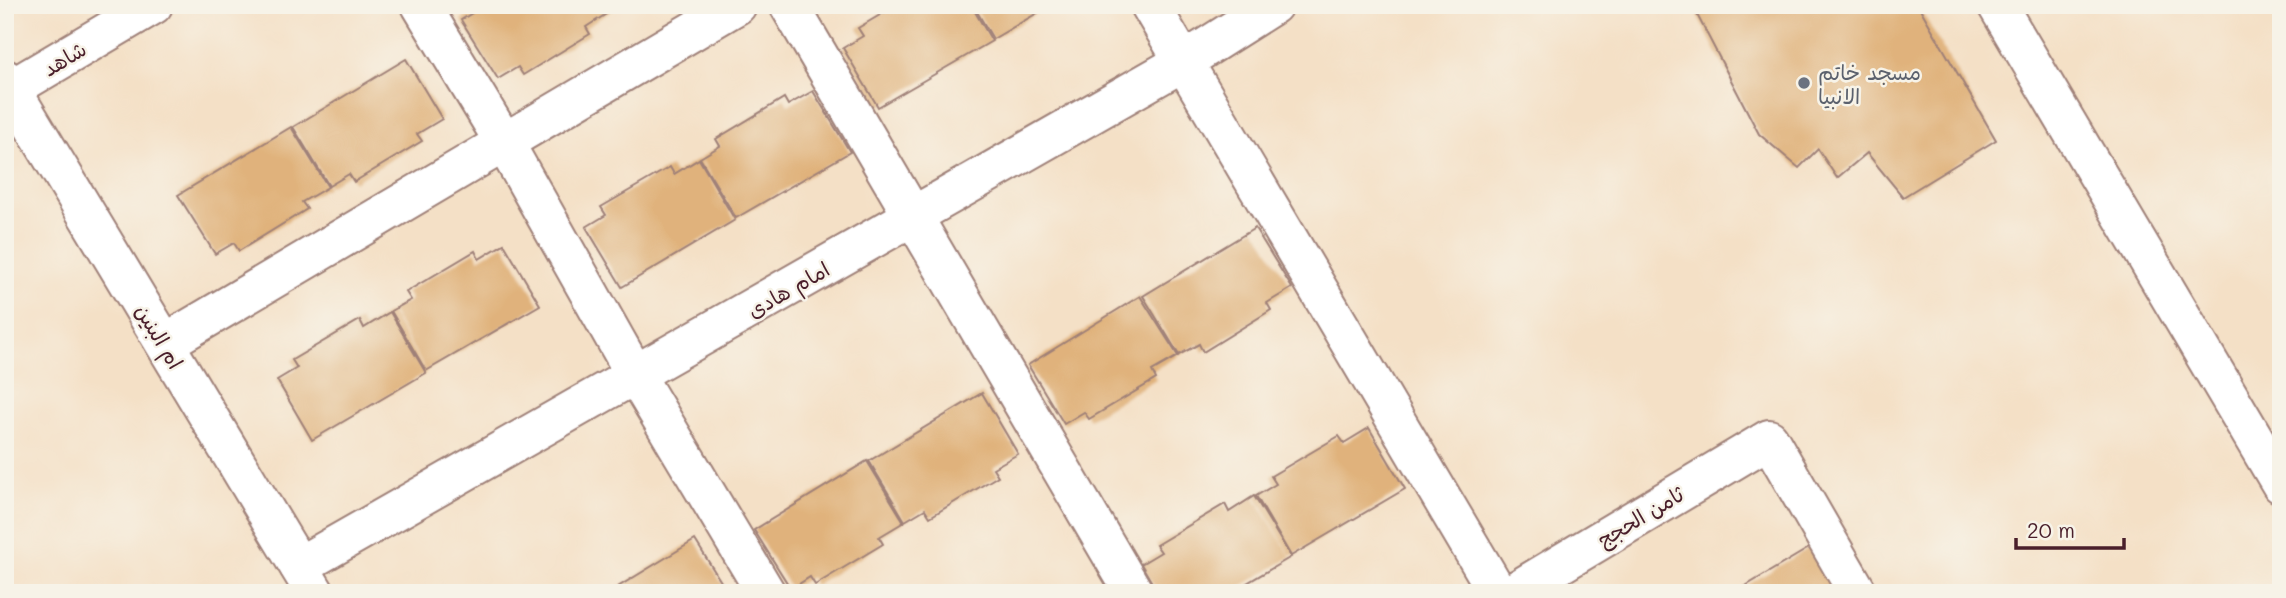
<svg xmlns="http://www.w3.org/2000/svg" width="2286" height="598" font-family="Mali,'Playpen Sans Arabic',sans-serif">
<rect width="100%" height="100%" fill="#f7f3e8"/>
<filter id="ink" filterUnits="userSpaceOnUse"><feTurbulence type="fractalNoise" baseFrequency=".0143" numOctaves="2"/><feDisplacementMap in="SourceGraphic" scale="14" xChannelSelector="R" yChannelSelector="G"/><feConvolveMatrix kernelMatrix="1 2 1 2 8 2 1 2 1" color-interpolation-filters="sRGB"/></filter>
<filter id="wash" filterUnits="userSpaceOnUse"><feTurbulence type="fractalNoise" baseFrequency=".00686" numOctaves="4" result="noise"/><feDisplacementMap in="SourceGraphic" scale="28" xChannelSelector="R" yChannelSelector="G"/><feGaussianBlur stdDeviation="1.57" result="paint"/><feColorMatrix in="noise" values="0 0 0 0 0 0 0 0 0 0 0 0 0 0 0 0 0 1.4 0 .05"/><feComposite in="paint" operator="in"/></filter>
<g filter="url(#wash)">
<rect width="100%" height="100%" fill="#f4e0c6"/>
<g id="blocks">
<g fill="#e0b27c">
<polygon points="485,5 607,5 611,11 586,27 590,34 523,75 518,67 498,79 461,20"/>
<polygon points="897,5 971,5 992,41 878,107 843,48 863,36 858,28"/>
<polygon points="973,5 1051,5 993,39"/>
<polygon points="1692,5 1918,5 1996,140 1903,197 1867,153 1837,178 1818,149 1799,168 1759,134"/>
<polygon points="406,59 442,119 417,134 422,141 354,182 349,174 329,186 293,127"/>
<polygon points="813,91 850,152 736,218 700,158 720,146 716,139 784,98 788,105"/>
<polygon points="291,127 328,187 302,202 307,209 239,251 234,243 215,254 178,195"/>
<polygon points="699,159 735,220 622,287 586,227 606,215 601,207 670,167 674,174"/>
<polygon points="1255,228 1292,288 1267,303 1271,310 1203,352 1199,344 1179,355 1143,296"/>
<polygon points="504,244 540,305 426,371 391,311 411,300 406,292 475,251 479,259"/>
<polygon points="1140,296 1178,356 1152,371 1156,379 1089,419 1084,412 1064,424 1028,365"/>
<polygon points="390,312 426,373 312,440 277,380 297,368 292,360 360,320 364,328"/>
<polygon points="982,393 1018,454 993,468 998,476 930,517 925,509 905,521 869,461"/>
<polygon points="1369,428 1405,489 1291,556 1256,496 1276,484 1271,476 1339,436 1344,443"/>
<polygon points="867,461 904,522 879,537 883,544 815,585 810,577 791,589 754,530"/>
<polygon points="1254,496 1291,557 1230,593 1158,593 1141,564 1161,552 1156,545 1225,504 1229,512"/>
<polygon points="695,540 728,593 608,593"/>
<polygon points="1814,545 1844,593 1734,593"/>
</g>
</g>
</g>
<g filter="url(#ink)">
<use href="#blocks" fill-opacity="0" stroke="#9f8078" stroke-width="2"/>
<g fill="none" stroke-linecap="round" stroke-linejoin="round">
<g stroke="#9f8078" stroke-width="42">
<g id="minor">
<polyline points="421,5 504,142 636,376 766,593"/>
<polyline points="789,5 1134,593"/>
<polyline points="1150,5 1498,593"/>
<polyline points="1997,5 2281,484"/>
<polyline points="5,79 315,593"/>
<polyline points="11,89 153,5"/>
<polyline points="165,343 737,5"/>
<polyline points="299,566 1183,62 1273,5"/>
<polyline points="1512,593 1769,439 1858,593"/>
</g>
</g>
<use href="#minor" stroke="#fff" stroke-width="38"/>
</g>
</g>
<circle fill="#6b7280" stroke="#f7f3e8" stroke-width="2.5" cx="1804" cy="83" r="7"/>
<g text-anchor="middle" dominant-baseline="central" stroke-width="5" stroke-linejoin="round" paint-order="stroke">
<g font-size="21" fill="#4a1f2b" stroke="#f7f3e8">
<text transform="translate(64 58) rotate(-31)">شاهد</text>
<text transform="translate(788 289) rotate(-30)">امام هادی</text>
<text transform="translate(160 336) rotate(59)">ام البنین</text>
<text transform="translate(1640 516) rotate(-31)">ثامن الحجج</text>
</g>
<g font-size="21" fill="#5b616d" stroke="#f7f3e8" text-anchor="start">
<text x="1818" y="71">مسجد خاتم<tspan x="1818" dy="24">الانبیا</tspan></text>
</g>
</g>
<rect width="2286" height="598" fill="none" stroke="#f7f3e8" stroke-width="28"/>
<path d="M2016 538v10h108v-10" fill="none" stroke="#4a1f2b" stroke-width="3.5"/>
<text x="2027" y="538" font-size="21" fill="#4a1f2b" stroke="#f7f3e8" stroke-width="5" paint-order="stroke">20 m</text>
</svg>
